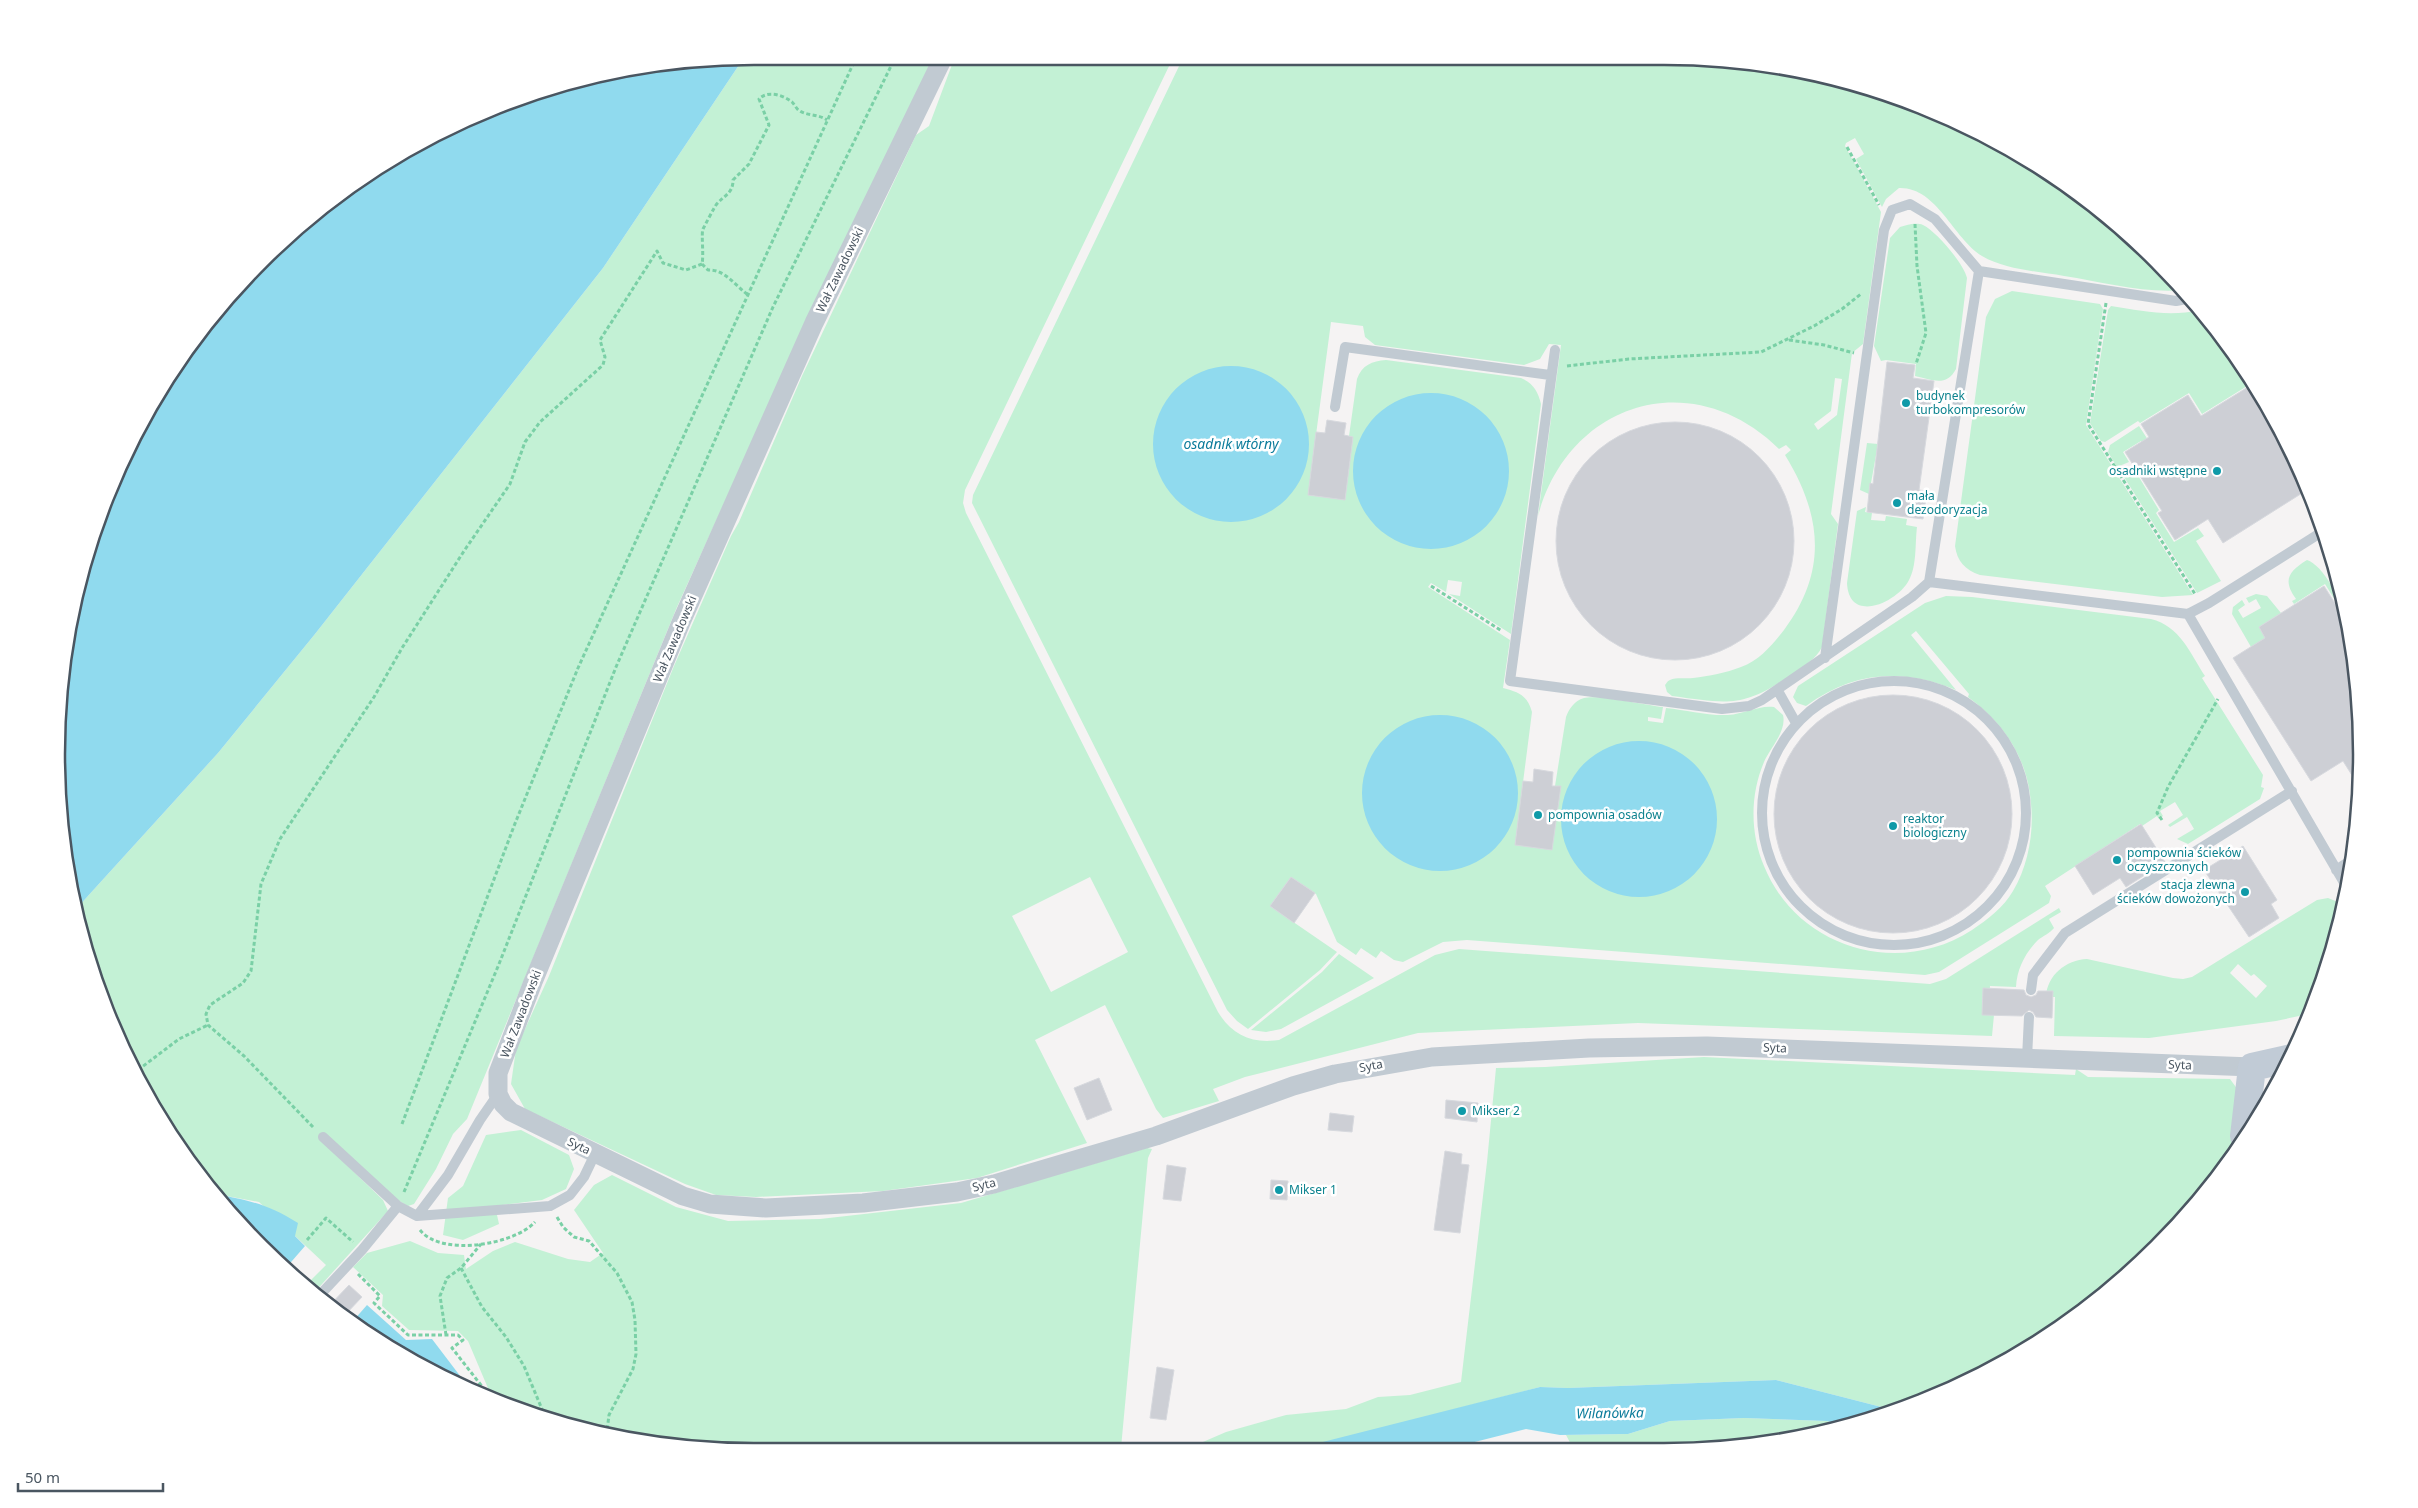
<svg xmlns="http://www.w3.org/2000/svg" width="2418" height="1508" viewBox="0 0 2418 1508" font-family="'Noto Sans',sans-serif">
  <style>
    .green { fill: #c3f1d5; fill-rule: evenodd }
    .water { fill: #90daee }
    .building { fill: #cdcfd5; stroke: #d7d9de }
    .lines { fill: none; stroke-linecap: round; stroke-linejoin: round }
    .path { stroke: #7ad0a6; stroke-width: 3; stroke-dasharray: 4 2.5; stroke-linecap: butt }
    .lane { stroke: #c1cad2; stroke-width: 10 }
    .street { stroke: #c1cad2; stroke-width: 19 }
    .secondary { stroke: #c1cbd6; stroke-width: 28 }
    .culture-dot { fill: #0f9aa8; stroke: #fff; stroke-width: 2 }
    .labels { text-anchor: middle; stroke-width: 5; stroke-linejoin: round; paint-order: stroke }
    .street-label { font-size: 12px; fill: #4a5661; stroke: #fff }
    .culture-label { font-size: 12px; fill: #0d838f; stroke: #fff; text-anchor: start }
    .water-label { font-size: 14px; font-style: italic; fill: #0c7c9b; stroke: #fff }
    .rim { fill: none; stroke: #4a5661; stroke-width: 2.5 }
  </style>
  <rect width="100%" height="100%" fill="#f5f3f3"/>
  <path class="green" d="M741,62H931L786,367L677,607L467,1119L453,1134L436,1169L414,1204L408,1206L396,1199L322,1132L329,1148L383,1200L388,1211L313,1294L305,1286L326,1265L259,1202L216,1194L174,1142L93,978L77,908L218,753L315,634L603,268Z
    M953,62H1171L965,490L963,503L966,513L1218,1012C1232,1035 1252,1044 1279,1040L1435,955L1459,949L1930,984L1946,979L2059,908L2061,912L2049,919L2054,928C2050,933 2043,936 2038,940C2025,953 2017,969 2016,987L1990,986L1988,1014L1994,1015L1992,1036L1638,1023L1418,1033L1245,1077L1213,1089L1219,1101L1163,1118L1156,1109L1105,1005L1035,1040L1087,1143L977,1178L883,1191L756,1197L716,1195L685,1184L525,1109L511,1084L516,1049L549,976L674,666L731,536L739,522L802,376L916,135L929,126ZM1090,877L1128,952L1051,992L1012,916Z
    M1181,62H1755L1931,109L2089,200L2185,290C2145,294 2103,282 2064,276C2037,271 2006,270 1982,256C1953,238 1937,187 1899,188L1886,199L1882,207L1856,159L1864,154L1855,138L1846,143L1845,146L1881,212L1863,344L1852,353L1831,514L1838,524L1822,647C1816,659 1805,665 1794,673C1743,708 1731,704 1672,696L1667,692L1665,685C1667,683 1667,681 1670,680C1676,677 1686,679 1693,678C1709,676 1726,673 1741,667C1760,660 1772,645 1784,630C1828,571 1822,515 1785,455L1791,450L1786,445L1779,449C1693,364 1569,401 1538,516L1561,345L1549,344L1540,359L1524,365L1375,345L1365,337L1363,326L1331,322L1308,495L1345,500L1353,437L1349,436L1357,379C1362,365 1372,361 1386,360L1521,378C1533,383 1538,391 1541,404L1511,634L1449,594L1460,596L1462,582L1448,580L1446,592L1431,583L1428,587L1510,640L1503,688C1519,692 1528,696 1532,712L1515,845L1561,786H1555L1566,717C1569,709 1574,701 1584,698C1598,694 1645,705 1663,707L1661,719L1648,717V721L1663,723L1666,708C1686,710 1708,716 1728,715C1744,714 1759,705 1774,707L1783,715C1787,731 1770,748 1764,762C1750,795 1750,833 1764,866C1797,948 1898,978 1972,930C1987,920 2004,907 2013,891C2028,866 2034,833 2031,804C2028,759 2004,723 1968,697L1969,694L1916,631L1911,635L1956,690C1902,668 1854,671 1806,706L1797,703L1793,697L1798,686L1925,603L1946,596L1972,597L2151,619C2180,626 2190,653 2205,676L2202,678L2263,775L2261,787L2264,788L2260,799L2188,844L2177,839L2194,829L2187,817L2170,827L2168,825L2183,815L2175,802L2160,811L2163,816L2159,819L2157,816L2142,826L2140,824L2045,886L2051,896L2049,903L1939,972L1925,975L1467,940L1443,942L1403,962L1394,960L1381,951L1376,958L1361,948L1356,955L1337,942L1316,894L1291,877L1270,906L1337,952L1320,970L1248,1029L1237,1021L1227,1010L972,503L973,495ZM1835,378L1842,379L1837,415L1818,430L1814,424L1831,411Z
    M1907,225C1912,224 1918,223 1923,225C1936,231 1964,264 1967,278L1956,369C1946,388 1931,379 1915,376L1916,364L1886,360L1881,361L1874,346L1890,238L1900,227Z
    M2012,291L2100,304L2103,309L2086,425L2193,595L2162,597L1980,575C1965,570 1957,561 1955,546L1986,317L1995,299Z
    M2111,306C2142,311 2170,317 2200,310L2252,383L2202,414L2189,393L2140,423L2138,421L2105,442L2101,441L2090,423L2108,310Z
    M2139,426L2152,446L2146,449L2141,441L2123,452L2129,462L2117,467L2108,452L2110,445Z
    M1867,443L1878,444L1869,494L1860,490Z
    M2134,469L2159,510L2156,513L2174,542L2198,528L2204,536L2196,541L2221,581L2197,593L2124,477Z
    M1866,507L1865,512L1872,513L1871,520L1885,521L1886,516L1907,519L1906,525L1917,527C1915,543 1917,566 1909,580C1898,602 1849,625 1847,583L1857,511Z
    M2307,560C2323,565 2341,600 2345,616L2325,584L2294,604L2292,601L2296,599C2282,580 2289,571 2307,560Z
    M2256,594L2267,596L2281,613L2259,627L2265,638L2251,647L2232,614L2233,607L2242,600L2245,605L2238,610L2243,618L2261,608L2256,599L2249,603L2246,598Z
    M2328,898L2343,904L2338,934L2308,1014L2276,1021L2149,1038L2054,1036L2055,997H2046C2047,975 2066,960 2087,959L2173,978L2183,979L2192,977L2317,900ZM2238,964L2251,976L2254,974L2267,986L2256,998L2230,973Z
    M1339,954L1374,978L1281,1029L1266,1032L1251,1030L1322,972Z
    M1704,1057L2075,1075L2076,1069L2088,1077L2230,1079L2238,1090L2230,1159L2218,1179L2124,1278L2013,1358L1897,1411L1776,1380L1568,1388L1540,1387L1363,1433L1343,1449L1189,1448L1226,1432L1286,1415L1346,1409L1378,1397L1410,1395L1461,1382L1487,1162L1496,1068L1545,1067Z
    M521,1130L569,1155L574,1169L566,1189L542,1200L495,1206L499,1224L463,1240L443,1235L448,1198L463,1186L486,1135Z
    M1147,1148L1152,1149L1148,1158L1121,1448L663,1446L493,1400L468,1341L458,1331L409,1330L382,1306L383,1295L353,1267L367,1253L410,1241L438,1253L464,1255L466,1269L493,1251L515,1242L568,1259L590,1262L603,1253L574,1210L594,1185L612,1175L676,1207L728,1221L820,1219L961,1203Z
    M1744,1418L1827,1421L1839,1424L1710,1450H1574L1566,1435L1628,1434L1670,1421Z"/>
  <path class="water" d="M663,62H741L603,268L315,634L218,753L77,908L62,845L56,754L70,618L93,530L174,366L260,261L329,200L445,128L530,93Z
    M1153 444a78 78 0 1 1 156 0a78 78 0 1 1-156 0Z
    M1353 471a78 78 0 1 1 156 0a78 78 0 1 1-156 0Z
    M1362 793a78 78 0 1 1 156 0a78 78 0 1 1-156 0Z
    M1561 819a78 78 0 1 1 156 0a78 78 0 1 1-156 0Z
    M216,1194C251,1201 267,1204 298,1223L295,1236L305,1246L285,1269L260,1247Z
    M367,1305L406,1340L432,1339L470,1389L353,1321Z
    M1776,1380L1897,1411C1878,1419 1848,1427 1827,1421L1744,1418L1670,1421L1628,1434L1560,1435L1526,1429L1447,1449L1299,1448L1540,1387L1568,1388Z"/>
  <path class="building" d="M1887,362L1915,365L1913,378L1934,381L1919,490L1927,491L1923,519L1867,512L1870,483L1873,484Z
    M2253,384L2268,405L2307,490L2223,543L2208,519L2175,540L2158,513L2162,511L2125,452L2149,437L2141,424L2188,395L2201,416Z
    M1327,420L1346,423L1344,435L1353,437L1345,500L1308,495L1316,432L1325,433Z
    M1556 541a119 119 0 1 1 238 0a119 119 0 1 1-238 0Z
    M2324,586L2346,621L2356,663L2360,788L2343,761L2311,781L2233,658L2265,638L2259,627Z
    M1774 814a119 119 0 1 1 238 0a119 119 0 1 1-238 0Z
    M1534,769L1553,772L1552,786H1561L1552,850L1515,845L1523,781L1533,782Z
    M2141,824L2165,862L2126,887L2120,878L2093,895L2075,866Z
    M2243,846L2277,900L2271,904L2279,918L2249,937L2204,870Z
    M1291,877L1315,893L1294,923L1270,906Z
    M1983,988L2024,990L2026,995L2031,997L2036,995L2038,991H2053L2052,1018L2036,1017L2033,1012L2029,1010L2022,1016L1982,1015Z
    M1099,1078L1112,1110L1087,1120L1074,1088Z
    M1446,1100L1478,1103L1477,1122L1445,1118Z
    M1330,1113L1354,1116L1352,1132L1328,1130Z
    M1445,1151L1462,1154L1461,1164L1469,1165L1460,1233L1434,1230Z
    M1167,1165L1186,1168L1181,1201L1163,1199Z
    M1271,1180L1288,1181L1287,1200L1270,1199Z
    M349,1285L362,1297L344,1316L328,1307Z
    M1157,1367L1174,1370L1166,1420L1150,1418Z"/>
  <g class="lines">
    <path class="path" d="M1847,147L1879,205
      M1915,224L1917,266L1926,333L1916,364
      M702,264L708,270C724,269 735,285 748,295
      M2106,303L2088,424L2195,594
      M1789,340L1824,345L1854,353
      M1567,366L1629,359L1761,352L1814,326L1842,309L1861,294
      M1431,586L1502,631
      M2162,820L2157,813L2168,787L2218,699
      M138,1070L179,1039L208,1025
      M402,1124L514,826L578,668L854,62
      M313,1127L244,1056L208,1025L206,1014L210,1005L243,983L251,971L261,884L280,839L374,697L402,648L464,551L510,484L525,442L540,422L603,365L605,357L600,340L657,251L663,263L686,270L702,264C704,254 701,234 703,229C704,227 715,206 716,205C724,195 733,194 733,180L749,164L769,125L759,99C768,90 783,95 792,102C795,105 797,110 800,111C808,116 818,114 827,120
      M404,1192L499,964L616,667L773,307L893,62
      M557,1217L563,1227L574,1237L589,1241L617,1273L632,1302L635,1320L636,1354L633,1369L609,1415L607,1431
      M420,1230C441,1257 514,1245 535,1222
      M307,1240L326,1218L353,1242
      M461,1268L482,1307L506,1337L524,1366L544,1414
      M358,1274L380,1296L374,1303L408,1335H458L463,1340L452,1348L484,1389L490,1399
      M446,1335L440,1296L447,1278L461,1268L481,1244"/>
    <path class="lane" d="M1979,271L2176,301L2192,298
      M1555,350L1510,681L1722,709L1749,706L1762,700L1912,597L1929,582L2188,614L2209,603L2325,530
      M1335,407L1345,347L1550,375
      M2188,614L2346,886
      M1825,658L1884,230L1892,210L1910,204L1935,219L1979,271L1929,582
      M1762 813a132 132 0 1 1 264 0a132 132 0 1 1-264 0Z
      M1778,691L1796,723
      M2336,870L2350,861
      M2031,990L2033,975L2065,933L2292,791
      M2027,1058L2029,1017
      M323,1137L398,1206L417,1216L550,1206L570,1195L584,1177L595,1154
      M417,1216L448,1175L480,1120L498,1094
      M318,1297L362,1250L398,1206"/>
    <path class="street" d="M941,62L814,323L682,620L533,982L498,1073V1094L503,1104L511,1112L683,1196L710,1204L766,1208L863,1203L957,1192L994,1184L1156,1136L1293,1086L1335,1074L1432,1057L1589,1048L1707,1046L2252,1067"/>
    <path class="secondary" d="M2244,1136L2252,1067L2292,1058"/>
  </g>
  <g class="culture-dot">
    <circle cx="1906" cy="403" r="5"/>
    <circle cx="2217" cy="471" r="5"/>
    <circle cx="1897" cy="503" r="5"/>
    <circle cx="1538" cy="815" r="5"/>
    <circle cx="1893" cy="826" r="5"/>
    <circle cx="2117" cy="860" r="5"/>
    <circle cx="2245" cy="892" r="5"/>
    <circle cx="1462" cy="1111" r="5"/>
    <circle cx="1279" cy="1190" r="5"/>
  </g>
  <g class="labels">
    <g class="street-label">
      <text transform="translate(840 270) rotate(-64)" y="4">Wał Zawadowski</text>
      <text transform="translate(675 639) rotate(-67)" y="4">Wał Zawadowski</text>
      <text transform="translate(521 1014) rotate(-69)" y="4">Wał Zawadowski</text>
      <text transform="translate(1775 1048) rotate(2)" y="4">Syta</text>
      <text transform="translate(2180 1065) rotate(2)" y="4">Syta</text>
      <text transform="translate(1371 1066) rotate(-11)" y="4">Syta</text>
      <text transform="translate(579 1146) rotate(26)" y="4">Syta</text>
      <text transform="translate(984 1185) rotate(-14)" y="4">Syta</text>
    </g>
    <g class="culture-label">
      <text x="1916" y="400">budynek<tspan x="1916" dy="14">turbokompresorów</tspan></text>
      <text x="2207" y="475" text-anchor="end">osadniki wstępne</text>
      <text x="1907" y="500">mała<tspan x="1907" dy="14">dezodoryzacja</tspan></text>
      <text x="1548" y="819">pompownia osadów</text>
      <text x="1903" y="823">reaktor<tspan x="1903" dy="14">biologiczny</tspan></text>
      <text x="2127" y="857">pompownia ścieków<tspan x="2127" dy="14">oczyszczonych</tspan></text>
      <text x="2235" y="889" text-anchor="end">stacja zlewna<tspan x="2235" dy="14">ścieków dowożonych</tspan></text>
      <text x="1472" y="1115">Mikser 2</text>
      <text x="1289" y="1194">Mikser 1</text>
    </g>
    <g class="water-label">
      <text x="1231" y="449">osadnik wtórny</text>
      <text transform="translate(1610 1413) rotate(-1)" y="5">Wilanówka</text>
    </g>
  </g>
  <path d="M0 0H2418V1508H0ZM754 65H1664A689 689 0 0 1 2353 754V754A689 689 0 0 1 1664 1443H754A689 689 0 0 1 65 754V754A689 689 0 0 1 754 65Z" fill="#fff" fill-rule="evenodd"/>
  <path class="rim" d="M754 65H1664A689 689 0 0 1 2353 754V754A689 689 0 0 1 1664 1443H754A689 689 0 0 1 65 754V754A689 689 0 0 1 754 65Z"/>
  <path d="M18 1483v8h145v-8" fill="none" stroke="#4a5661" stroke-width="2.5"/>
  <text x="25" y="1483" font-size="15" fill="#4a5661" stroke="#ffffff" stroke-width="4" paint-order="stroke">50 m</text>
</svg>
